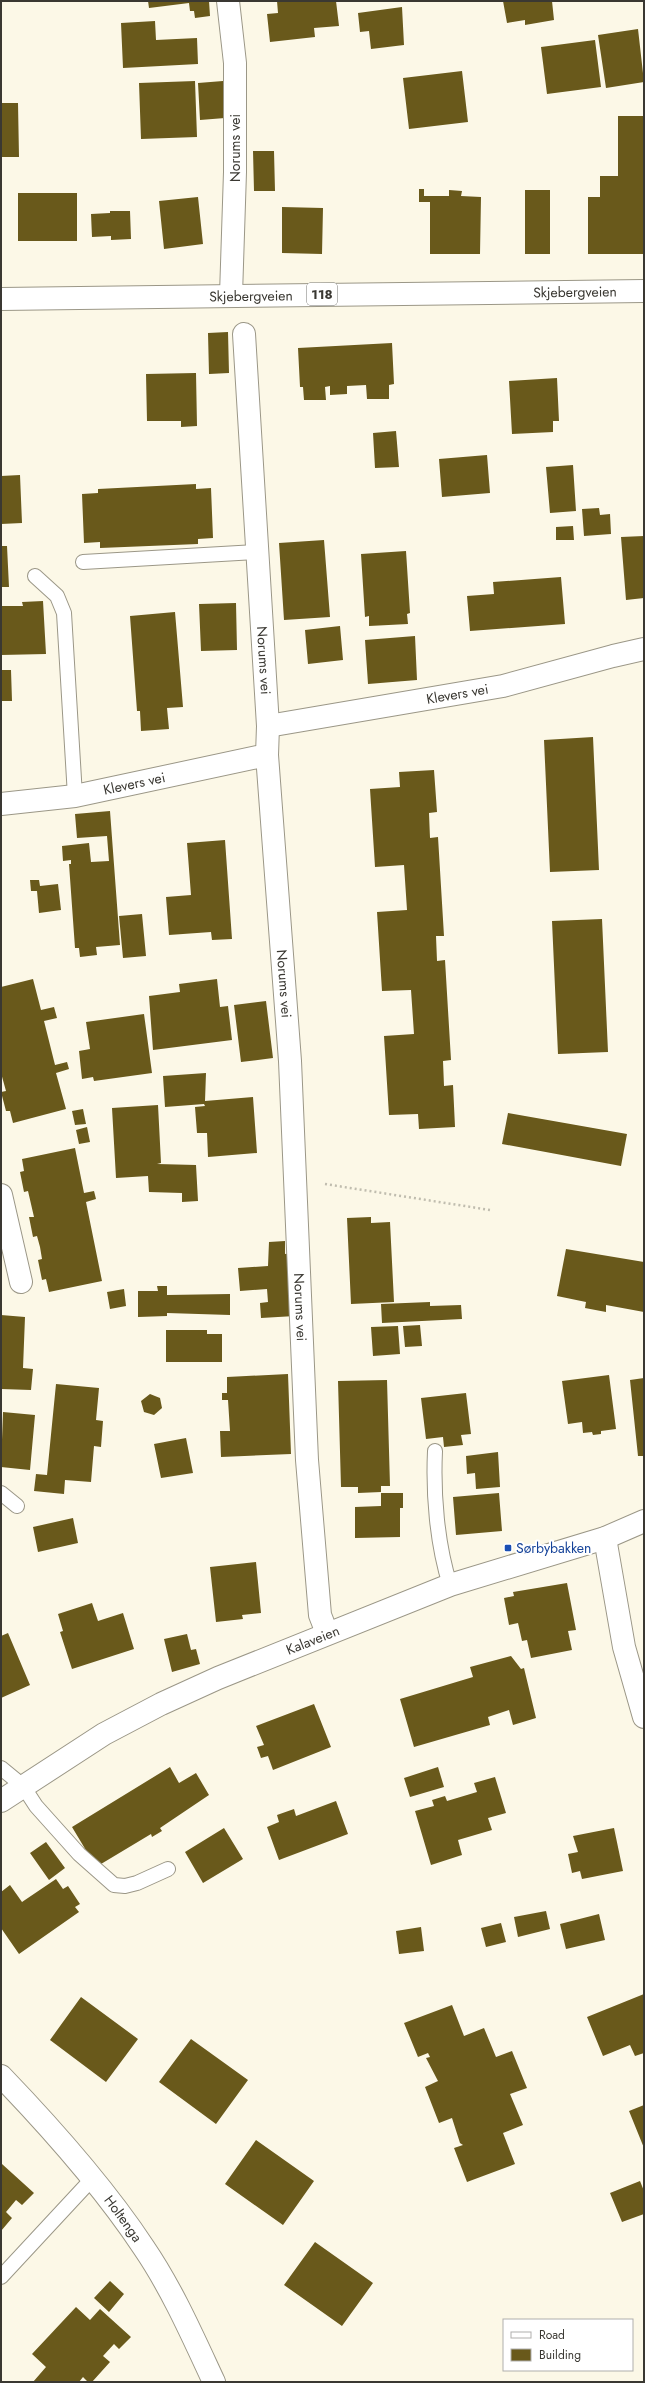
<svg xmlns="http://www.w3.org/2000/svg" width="645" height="2383" viewBox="0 0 645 2383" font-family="Jost,sans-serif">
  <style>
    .building { fill: #69591b }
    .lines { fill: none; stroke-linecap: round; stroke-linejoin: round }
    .lane-casing { stroke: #9b9787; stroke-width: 16 }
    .street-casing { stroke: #9b9787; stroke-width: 24 }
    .primary-casing { stroke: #9b9787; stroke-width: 24 }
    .path { stroke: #c0bdaf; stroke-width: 2.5; stroke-dasharray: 2 3; stroke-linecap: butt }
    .lane { stroke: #fff; stroke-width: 14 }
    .street { stroke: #fff; stroke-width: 22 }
    .primary { stroke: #fff; stroke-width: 22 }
    .transit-dot { fill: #1a4fb4; stroke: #fff; stroke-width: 1.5 }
    .labels { text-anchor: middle; stroke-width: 4; stroke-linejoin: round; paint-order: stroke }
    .shield { fill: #fff; stroke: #757470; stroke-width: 1 }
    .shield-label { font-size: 13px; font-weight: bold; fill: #3a3832 }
    .street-label { font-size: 14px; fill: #3a3832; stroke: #fff }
    .transit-label { font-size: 14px; fill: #164399; stroke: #fff; text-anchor: start }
  </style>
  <rect width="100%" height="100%" fill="#fcf8e7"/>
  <path class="building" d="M148,1H209L210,16L195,18L194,11H190L189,3L149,8Z
    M277,1H336L339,26L314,28L315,37L270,42L267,14L278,13Z
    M503,1H552L554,20L525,25V20L507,23Z
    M402,7L404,45L371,49L369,31L360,32L358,13Z
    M155,21L156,40L197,38L198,64L123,68L121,23Z
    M638,29L644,82L606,88L598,35Z
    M595,40L601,87L547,94L541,47Z
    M462,71L468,122L409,129L403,78Z
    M195,81L197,137L141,139L139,83Z
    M223,81L225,118L200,120L198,83Z
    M1,103H18L19,157H1Z
    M618,116H644V254H588V197H600V176H618Z
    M253,151H274L275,191H254Z
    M419,189H424V196H449V190L462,191L461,196L481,197L480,254H430V202H419Z
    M525,190H550V254H525Z
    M18,193H77V241H18Z
    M198,197L203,244L164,249L159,201Z
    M282,207L323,208L322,254L282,253Z
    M110,211H130L131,239L111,240V236L92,237L91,214L110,213Z
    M228,332L229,373L209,374L208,333Z
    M392,343L394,384L389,385V399H367L366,385L347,386V394L330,395V386L325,387L326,400H304L303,387H300L298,348Z
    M196,373L197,426L181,427V421H147L146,374Z
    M557,378L559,421H553V432L512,434L509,381Z
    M396,431L399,467L375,468L373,433Z
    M487,455L490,493L442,497L439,459Z
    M573,465L576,511L550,513L546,467Z
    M20,475L22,523L1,524V476Z
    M196,484V489L211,488L213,538L198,539V544L100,548V542L84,543L82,494L98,493V489Z
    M599,508L600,515L610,514L611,534L584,536L582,509Z
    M573,526L574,540H556V527Z
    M644,536V598L626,600L621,537Z
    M324,540L330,617L284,620L279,543Z
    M1,546H7L9,587H1Z
    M406,551L410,613L407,614L408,624L369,626V616L365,617L361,554Z
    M561,577L565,624L470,631L467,596L494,594L493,582Z
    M43,601L46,654L1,655V606H23L22,602Z
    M236,603L237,650L201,651L199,604Z
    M175,612L183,707L167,708L169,729L141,731L140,711H137L130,616Z
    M340,626L343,660L308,664L305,630Z
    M415,636L417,680L368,684L365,640Z
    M1,670H11L12,701H1Z
    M593,737L599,870L550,872L544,740Z
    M434,770L437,812L429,813L430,838L438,837L444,936H436L437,961L445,960L451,1060L443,1061L444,1086L453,1085L455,1127L419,1129L418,1114L389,1115L384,1036L414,1034L411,990L382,991L377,912L407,910L404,865L375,867L370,789L400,787L399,772Z
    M110,811L120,945L96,947L97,955L80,957L79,948H75L69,864H71V860L63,861L62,846L89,843L91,862L109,861L107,836L77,838L75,814Z
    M225,840L232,939L212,940L211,932L169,935L166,897L191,895L187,843Z
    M30,880H39L40,886L58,884L61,910L39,913L37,891H31Z
    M142,914L146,956L123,958L119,916Z
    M602,919L608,1052L558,1054L552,921Z
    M33,979L41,1010L54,1007L57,1018L44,1021L55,1065L67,1062L69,1069L56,1073L66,1109L13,1123L10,1111H6L1,1092L6,1091L1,1073V987Z
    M217,979L220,1007L228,1006L232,1040L153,1050L149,996L180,992L179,984Z
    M266,1001L273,1058L241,1062L234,1005Z
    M144,1014L152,1073L94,1081L93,1077L82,1079L79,1051L90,1049L86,1022Z
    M206,1073L205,1101L253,1097L257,1153L208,1157L207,1133H197L195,1107L205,1106L204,1104L165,1107L163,1076Z
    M158,1105L161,1163L157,1164L196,1165L198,1201L182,1202V1193L149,1192L148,1176L116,1178L112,1108Z
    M83,1109L86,1124L75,1125L72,1111Z
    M508,1113L627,1134L621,1166L502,1144Z
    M87,1127L90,1142L79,1144L76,1130Z
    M75,1148L84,1193L94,1191L96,1199L86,1202L102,1281L49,1292L46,1279L42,1280L38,1260L42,1259L40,1247L37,1236L33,1237L29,1217H34L28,1191L24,1192L20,1172L24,1171L22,1159Z
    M371,1217V1223L390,1222L394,1302L351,1304L347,1218Z
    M285,1241V1254L293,1253L295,1316L261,1318L260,1303L268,1302L267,1289L240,1291L238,1268L268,1266L269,1242Z
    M566,1249L644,1262V1312L606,1305V1312L585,1308L586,1302L557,1296Z
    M157,1286H167V1295L230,1294V1315L167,1313V1316L138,1317V1291H158Z
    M124,1289L126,1306L110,1309L107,1292Z
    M430,1302V1306L461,1305L462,1319L382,1323L381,1304Z
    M1,1315L25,1317L23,1368L33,1369L31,1390L1,1389Z
    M420,1325L422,1346L405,1347L403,1326Z
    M398,1326L400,1354L373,1356L371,1327Z
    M166,1330H207V1334H222V1362H166Z
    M288,1374L291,1454L221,1457L220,1431H230L228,1400H222V1393H227V1377Z
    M609,1375L616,1429L601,1431V1434L593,1435L592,1432L583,1433L582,1422L568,1424L562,1381Z
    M644,1378V1456H638L630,1380Z
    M387,1380L390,1486H381V1492L358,1493V1487H341L338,1381Z
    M56,1384L99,1388L96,1420L103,1421L101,1447L94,1446L91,1482L65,1480L64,1494L34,1491L36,1474L47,1475Z
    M466,1393L471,1434L461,1435L463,1445L444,1447L443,1437L426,1439L421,1398Z
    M150,1394L160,1398L162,1408L154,1415L144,1412L141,1401Z
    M3,1412L35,1415L30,1470L1,1467Z
    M186,1438L193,1473L161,1478L154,1444Z
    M498,1452L500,1487L476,1489L475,1473L467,1474L466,1456Z
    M381,1493H403V1508H400V1537L355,1538V1507L381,1506Z
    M499,1493L502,1531L456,1535L453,1497Z
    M73,1518L78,1543L38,1552L33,1527Z
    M256,1562L261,1613L242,1615L243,1619L216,1622L210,1567Z
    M567,1583L576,1630L568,1631L572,1650L531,1658L527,1640L522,1641L518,1623L509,1625L504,1598L514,1596L513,1592Z
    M92,1603L98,1621L123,1613L134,1649L72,1669L60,1632L63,1631L58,1614Z
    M8,1633L30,1685L1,1698V1636Z
    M187,1634L191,1650L196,1649L200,1664L172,1672L164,1639Z
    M511,1656L521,1669L524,1668L536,1718L513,1725L509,1710L488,1717L490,1725L414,1747L400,1699L473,1677L470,1667Z
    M314,1704L331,1747L273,1770L268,1756L261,1758L257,1747L264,1745L256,1726Z
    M170,1767L179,1783L196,1773L209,1795L160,1828L162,1831L152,1837L151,1834L96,1867L72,1827Z
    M438,1767L444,1787L410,1797L404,1778Z
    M495,1777L506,1813L488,1818L492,1830L458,1840L462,1855L431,1865L415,1811L434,1806L432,1800L445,1796L447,1801L477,1792L474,1783Z
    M336,1801L348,1834L279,1860L267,1827L279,1822L277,1815L294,1809L296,1816Z
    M224,1828L243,1859L203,1883L185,1852Z
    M614,1828L623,1871L582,1879L580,1871L572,1873L568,1854L578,1852L573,1836Z
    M46,1842L65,1868L49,1880L30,1853Z
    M56,1879L63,1889L68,1886L80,1904L75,1907L79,1912L19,1954L1,1928V1892L10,1885L22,1902Z
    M546,1911L550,1929L518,1937L514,1917Z
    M599,1914L605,1940L566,1949L560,1924Z
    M501,1923L506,1942L486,1947L481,1928Z
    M421,1927L424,1951L399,1954L396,1931Z
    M644,1994V2053L635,2056L630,2045L603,2056L587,2017Z
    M81,1997L138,2039L106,2082L50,2040Z
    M452,2005L464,2036L484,2028L496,2057L512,2051L527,2088L510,2094L523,2125L503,2133L515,2164L467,2182L454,2148L463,2145L460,2143L452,2118L439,2123L425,2087L438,2081L426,2058L430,2057L428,2053L418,2057L404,2023Z
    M191,2039L248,2080L216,2124L159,2082Z
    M644,2105V2148L629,2111Z
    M256,2140L314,2181L283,2225L225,2184Z
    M2,2164L34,2193L22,2205L16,2200L6,2212L12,2218L1,2231Z
    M640,2181L644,2191V2214L622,2222L610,2193Z
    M315,2242L373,2283L342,2326L284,2285Z
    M110,2281L124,2294L109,2312L94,2298Z
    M76,2307L90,2320L100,2309L131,2337L119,2349L114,2344L103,2356L110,2362L92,2382H88L83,2377L79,2382H33L46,2367L32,2354Z"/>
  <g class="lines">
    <g class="lane-casing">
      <path id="lane" d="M83,562L256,552
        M35,576L57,596L64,613L75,796
        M435,1451C433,1494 437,1544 450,1585
        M1,1493L17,1506
        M1,1768L23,1786L36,1806L79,1854L114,1885L125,1886L137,1883L168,1869
        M1,2277L92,2179"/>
    </g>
    <g class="street-casing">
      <g id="street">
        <path d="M228,1L235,63V172L231,295"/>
        <path id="s1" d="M244,334L268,726L267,755L290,1061L307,1460L320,1615L327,1633"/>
        <path id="s2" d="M268,726L503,686L613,656L644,649"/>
        <path id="s3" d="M1,804L75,796L267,755"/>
        <path d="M1,1195L21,1282"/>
        <path d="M605,1538L624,1647L644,1717"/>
        <path id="s4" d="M1,1801L104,1734L161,1704L218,1678L450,1585L605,1538L644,1521"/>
        <path id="s5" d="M1,2076C52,2129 103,2186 144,2248C172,2289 193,2337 214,2382"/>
      </g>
    </g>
    <g class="primary-casing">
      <g id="primary">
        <path id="s6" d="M1,299L644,291"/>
      </g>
    </g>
    <path class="path" d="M325,1184L490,1210"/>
    <use href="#lane" class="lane"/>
    <use href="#street" class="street"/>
    <use href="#primary" class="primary"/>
  </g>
  <rect class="transit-dot" x="504" y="1544" width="8" height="8" rx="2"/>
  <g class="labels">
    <rect class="shield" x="307" y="283" width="30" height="22" rx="3"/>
    <g class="shield-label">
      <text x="322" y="299">118</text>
    </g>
    <g class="street-label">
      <text transform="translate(235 148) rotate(-90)" y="5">Norums vei</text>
      <text dy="5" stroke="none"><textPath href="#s6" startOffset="574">Skjebergveien</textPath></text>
      <text dy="5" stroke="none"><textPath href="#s6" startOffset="250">Skjebergveien</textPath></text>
      <text dy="5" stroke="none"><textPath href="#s1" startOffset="327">Norums vei</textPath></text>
      <text dy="5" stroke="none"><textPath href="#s2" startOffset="192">Klevers vei</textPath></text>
      <text dy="5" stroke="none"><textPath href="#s3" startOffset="135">Klevers vei</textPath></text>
      <text dy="5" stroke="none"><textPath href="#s1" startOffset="651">Norums vei</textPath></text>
      <text dy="5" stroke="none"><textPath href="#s1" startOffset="975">Norums vei</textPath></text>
      <text dy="5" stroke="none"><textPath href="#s4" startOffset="352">Kalaveien</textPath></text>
      <text dy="5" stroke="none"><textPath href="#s5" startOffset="188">Holtenga</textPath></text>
    </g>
    <g class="transit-label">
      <text x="516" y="1553">Sørbybakken</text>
    </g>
  </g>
  <rect width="645" height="2383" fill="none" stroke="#3a3832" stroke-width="4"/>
  <rect x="503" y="2319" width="130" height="52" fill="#ffffff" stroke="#b0afad"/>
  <rect x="511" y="2332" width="20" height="6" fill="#ffffff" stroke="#b0afad"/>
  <text x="539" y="2339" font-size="12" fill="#3a3832">Road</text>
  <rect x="511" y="2349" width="20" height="12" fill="#69591b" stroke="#b0afad"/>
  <text x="539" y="2359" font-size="12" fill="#3a3832">Building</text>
</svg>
